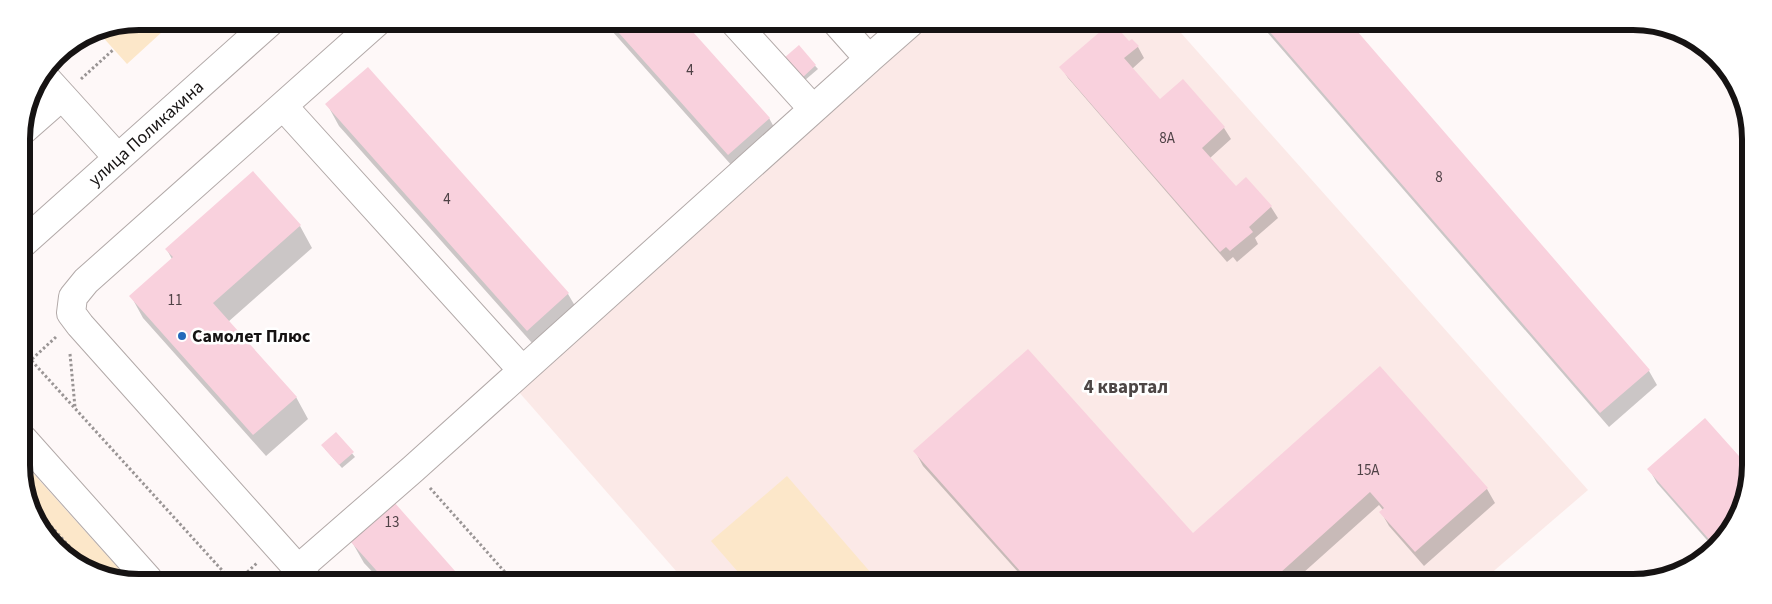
<svg xmlns="http://www.w3.org/2000/svg" width="1772" height="604" viewBox="0 0 1772 604" font-family="'Source Sans 3',sans-serif">
  <style>
    .built { fill: #fbe9e7 }
    .green { fill: #fce7c9 }
    .shadow { fill: #0003 }
    .building { fill: #f9d1dd }
    .lines { fill: none; stroke-linecap: round; stroke-linejoin: round }
    .minor-casing { stroke: #b2a9a8; stroke-width: 30 }
    .path { stroke: #9a9595; stroke-width: 3; stroke-dasharray: 2.5 2.5; stroke-linecap: butt }
    .minor { stroke: #fff; stroke-width: 28 }
    .poi-dot { fill: #2469ba; stroke: #fff; stroke-width: 2 }
    .labels { text-anchor: middle; stroke-width: 5; stroke-linejoin: round; paint-order: stroke }
    .number-label { font-size: 15px; fill: #4f4246 }
    .street-label { font-size: 18px; fill: #161313; stroke: #fff }
    .poi-label { font-size: 18px; font-weight: bold; fill: #161313; stroke: #fff; text-anchor: start }
    .neighbourhood-label { font-size: 19px; font-weight: bold; fill: #4d4645; stroke: #fff }
    .rim { fill: none; stroke: #161313; stroke-width: 6 }
  </style>
  <rect width="100%" height="100%" fill="#fef8f8"/>
  <path class="built" d="M929,23L1173,24L1588,490L1481,582L684,580L518,391Z"/>
  <path class="green" d="M139,21H174L127,64L100,34L107,28Z
    M23,462L128,579H108L51,543L23,488Z
    M787,476L878,581L745,580L711,541Z"/>
  <path class="shadow" d="M604,22L684,23L769,118L781,140L741,176Z
    M1111,24H1112L1129,43L1138,47L1144,58L1132,69L1160,101L1183,81L1224,128L1231,139L1210,158L1236,188L1246,178L1271,207L1278,218L1255,238L1258,244L1237,262L1233,257L1227,262L1068,78L1061,67Z
    M1260,24H1349L1649,371L1657,385L1609,427Z
    M798,47L818,69L804,81L788,62Z
    M368,69L568,294L581,316L540,352L339,126L327,104Z
    M300,226L312,248L228,322L296,397L308,419L266,456L143,318L131,296L172,259L167,250Z
    M1379,368L1487,489L1495,503L1424,566L1389,526L1381,512L1383,510L1379,505L1293,582L1026,581L923,466L915,451L1193,535Z
    M336,434L355,457L342,468L325,449Z
    M1649,469L1747,496L1713,547L1657,483Z
    M352,542L461,580L379,579L364,563Z"/>
  <path class="building" d="M610,23H685L770,118L728,155Z
    M1109,24H1114L1129,41L1132,39L1139,46L1124,58L1160,99L1183,79L1225,127L1202,148L1236,186L1246,177L1272,206L1249,227L1253,232L1230,251L1226,247L1220,252L1059,67Z
    M1263,24H1351L1650,370L1600,413Z
    M799,45L816,65L802,78L784,58Z
    M368,67L569,293L527,331L325,104Z
    M253,171L301,225L213,303L297,397L253,435L129,296L173,257L165,249Z
    M1028,349L1193,533L1380,366L1488,488L1415,552L1379,512L1384,508L1370,492L1270,582L1029,581L913,451Z
    M1705,418L1747,465V496L1714,545L1647,469Z
    M336,432L354,452L339,465L321,445Z
    M394,502L463,580L384,579L350,541Z"/>
  <g class="lines">
    <g class="minor-casing">
      <path id="minor" d="M735,23L813,109
        M869,59L910,23
        M42,74L62,96
        M283,106L522,370
        M21,132L62,96L118,158
        M22,244L270,22
        M23,439L148,579
        M298,569L413,469L869,59L837,23
        M307,579L80,325L71,313L73,297L86,281L377,22"/>
    </g>
    <path class="path" d="M81,79L114,49
      M56,337L31,360L230,579
      M70,354L75,407
      M430,488L512,580
      M31,504L86,565
      M240,579L258,562"/>
    <use href="#minor" class="minor"/>
  </g>
  <circle class="poi-dot" cx="182" cy="336" r="5"/>
  <g class="labels">
    <g class="number-label">
      <text x="690" y="75">4</text>
      <text x="1167" y="143">8А</text>
      <text x="1439" y="182">8</text>
      <text x="447" y="204">4</text>
      <text x="175" y="305">11</text>
      <text x="1368" y="475">15А</text>
      <text x="392" y="527">13</text>
    </g>
    <g class="street-label">
      <text transform="translate(146 133) rotate(-42)" y="6">улица Поликахина</text>
    </g>
    <g class="poi-label">
      <text x="192" y="342">Самолет Плюс</text>
    </g>
    <g class="neighbourhood-label">
      <text x="1126" y="393">4 квартал</text>
    </g>
  </g>
  <path d="M0 0H1772V604H0ZM139 30H1633A109 109 0 0 1 1742 139V465A109 109 0 0 1 1633 574H139A109 109 0 0 1 30 465V139A109 109 0 0 1 139 30Z" fill="#fff" fill-rule="evenodd"/>
  <path class="rim" d="M139 30H1633A109 109 0 0 1 1742 139V465A109 109 0 0 1 1633 574H139A109 109 0 0 1 30 465V139A109 109 0 0 1 139 30Z"/>
</svg>
